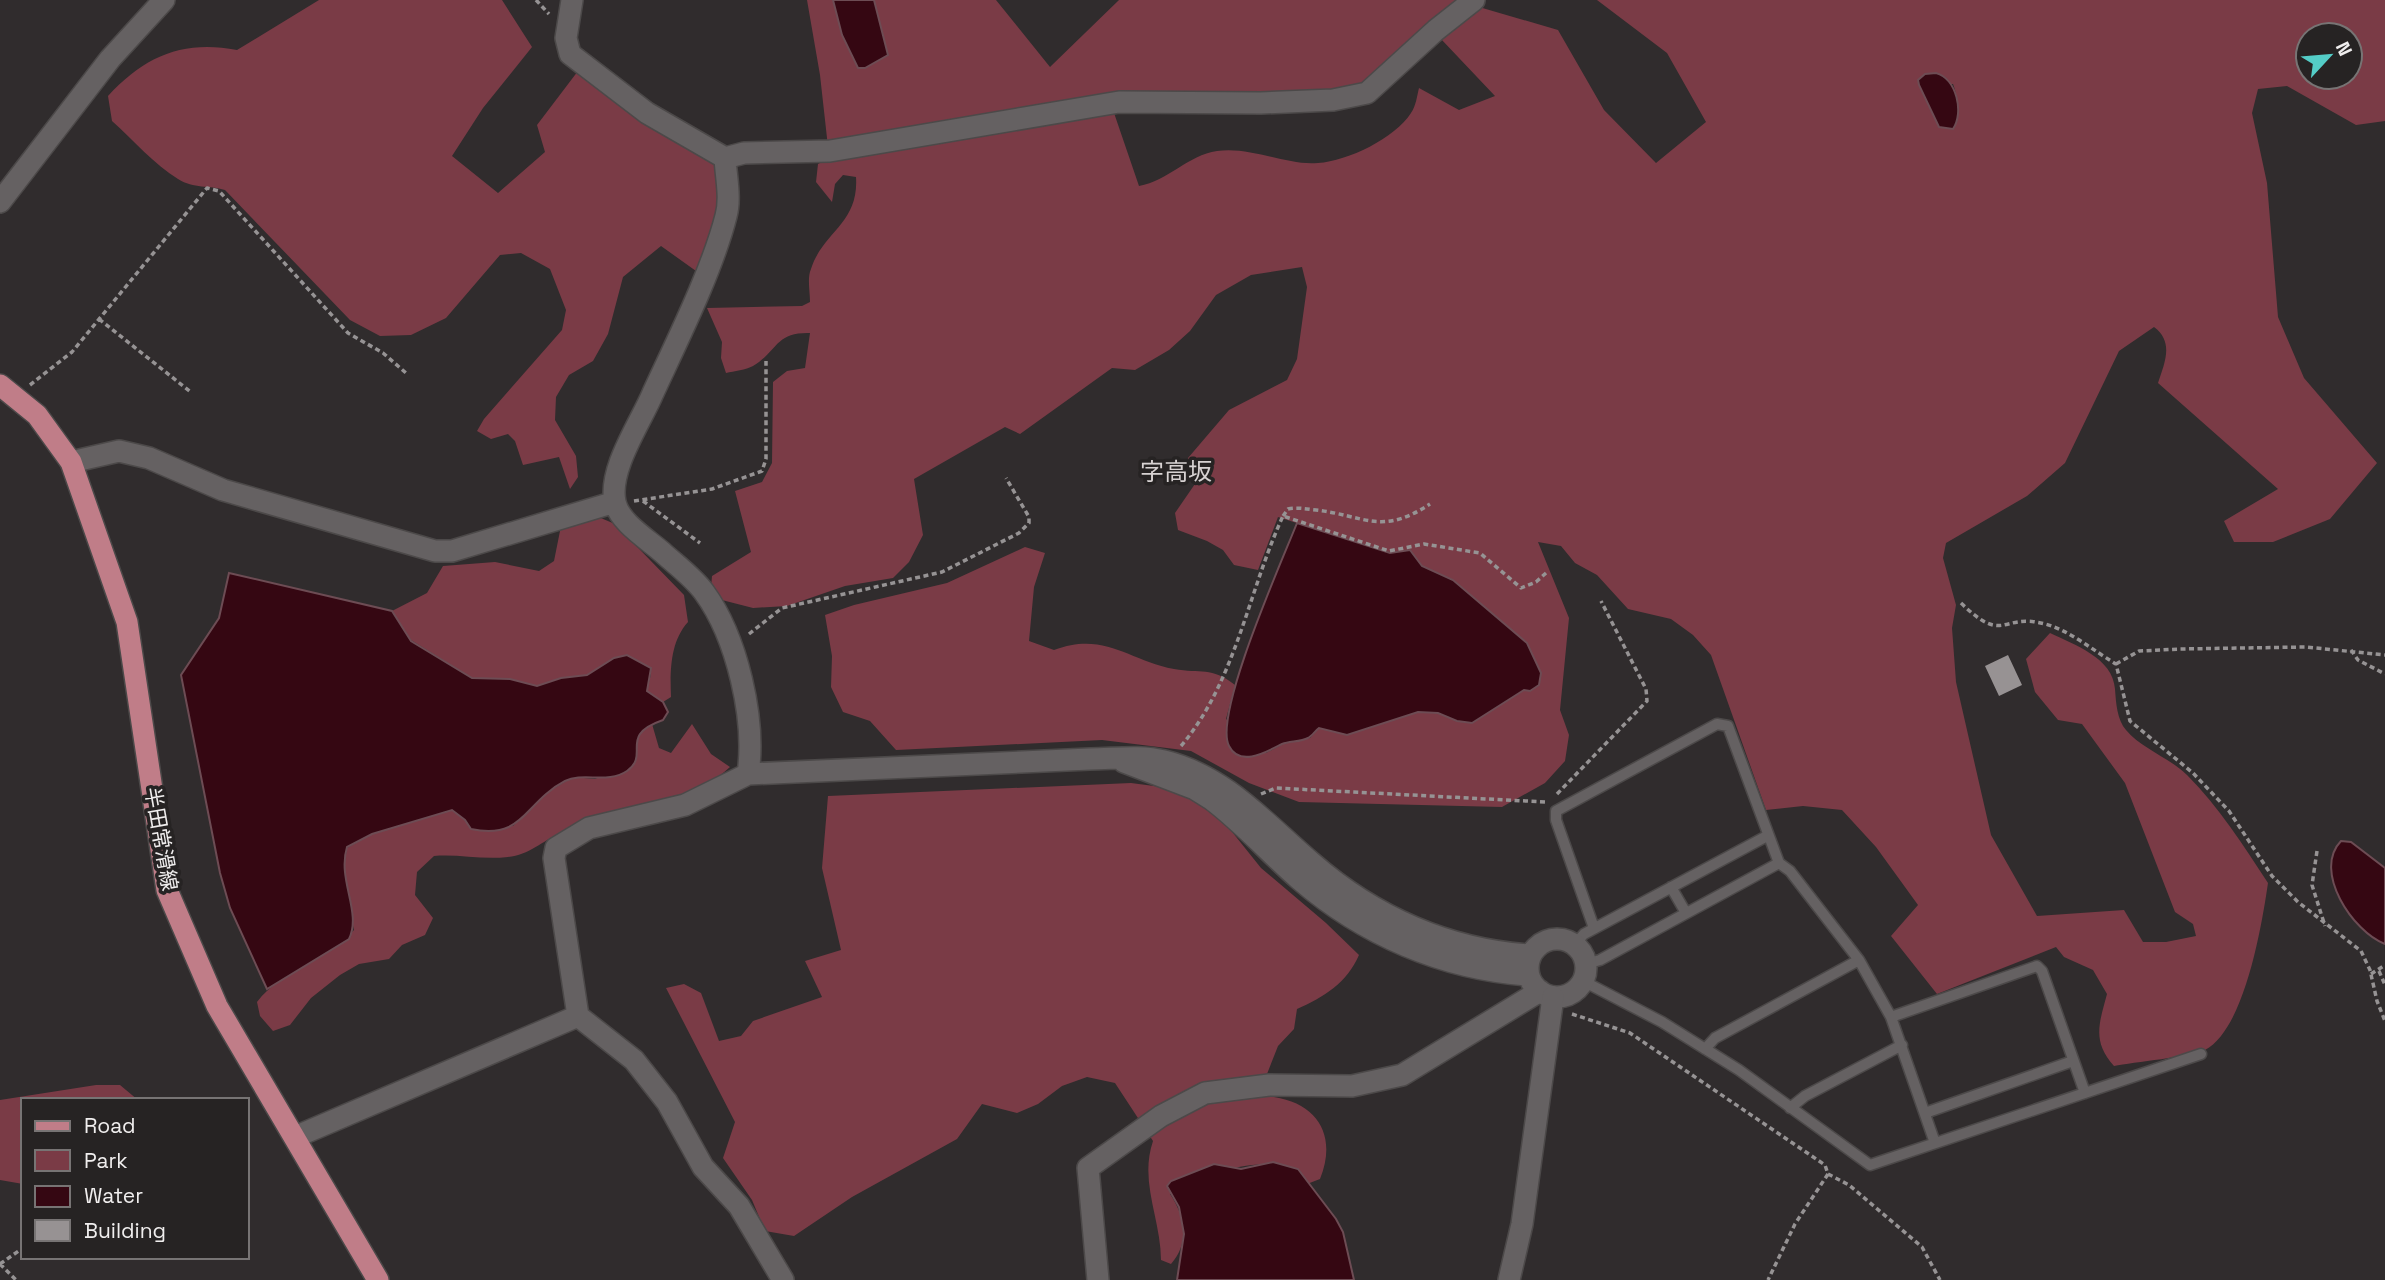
<svg xmlns="http://www.w3.org/2000/svg" width="2385" height="1280" viewBox="0 0 2385 1280" font-family="'Space Grotesk','Noto Sans JP',sans-serif">
  <style>
    .green { fill: #7a3b46; fill-rule: evenodd }
    .water { fill: #350712; stroke: #6d4c54; stroke-width: 2 }
    .building { fill: #979293 }
    .lines { fill: none; stroke-linecap: round; stroke-linejoin: round }
    .lane-casing { stroke: #4c4949; stroke-width: 13 }
    .street-casing { stroke: #4c4949; stroke-width: 24 }
    .secondary-casing { stroke: #4c4949; stroke-width: 24 }
    .primary-casing { stroke: #4c4949; stroke-width: 24 }
    .path { stroke: #969394; stroke-width: 3.5; stroke-dasharray: 5 3.5; stroke-linecap: butt }
    .lane { stroke: #656162; stroke-width: 10 }
    .street { stroke: #656162; stroke-width: 21 }
    .secondary { stroke: #656162; stroke-width: 21 }
    .primary { stroke: #c07d88; stroke-width: 21 }
    .labels { text-anchor: middle; stroke-width: 7; stroke-linejoin: round; paint-order: stroke }
    .street-label { font-size: 21px; fill: #f0eeee; stroke: #262323 }
    .quarter-label { font-size: 24px; fill: #d7d2d2; stroke: #262323 }
  </style>
  <rect width="100%" height="100%" fill="#302c2d"/>
  <path class="green" d="M319,0H502L532,47L483,108L452,156L498,193L545,152L537,125L578,71L714,159L721,178L714,240L696,271L661,246L623,277L608,334L593,361L569,375L556,397L555,420L576,456L578,477L570,489L559,457L523,465L515,441L508,434L491,439L477,431L484,419L562,330L566,310L550,269L521,253L500,255L446,318L411,335L380,336L350,320L225,190C209,185 194,189 178,179C155,165 133,140 112,121L108,96C145,56 183,40 237,50Z
    M807,0H996L1050,67L1119,0H1464L1364,90L1227,96L828,147L820,75Z
    M1597,0H2385V121L2356,125L2287,86L2258,89L2252,113L2267,183L2278,317L2304,378L2377,463L2330,519L2273,542H2234L2224,521L2278,489L2158,383C2165,362 2174,342 2154,327L2119,351L2065,463L2027,496L1946,543L1943,558L1956,605L1952,628L1956,682L1991,835L2037,916L2124,910L2143,942H2166L2196,936L2193,924L2175,912L2125,783L2082,724L2058,720L2035,692L2026,659L2050,633C2075,645 2113,658 2115,689C2116,703 2117,720 2126,730C2142,749 2170,758 2187,775C2219,807 2243,845 2268,883C2262,924 2245,1029 2205,1050C2191,1057 2133,1062 2114,1066C2092,1041 2099,1024 2107,994L2093,970L2064,957L2056,947L1937,994L1891,936L1918,905L1876,847L1842,810L1803,806L1766,810L1711,655L1693,635L1671,619L1628,609L1597,575L1575,563L1561,546L1538,542L1569,618L1560,710L1569,735L1565,761L1545,783L1502,807L1299,802L1249,783L1191,751L1102,740L896,750L870,721L843,712L831,687L832,656L825,615L854,605L947,583L1025,547L1045,553L1034,587L1029,641L1054,650C1104,631 1128,660 1174,669C1201,674 1211,666 1235,685L1226,719L1266,753L1283,744L1310,738L1319,728L1347,735L1418,712L1438,713L1457,721L1524,690L1530,691L1527,643L1453,580L1422,566L1410,550L1390,553L1278,517L1258,570L1234,565L1223,550L1207,541L1178,530L1175,513L1197,481L1188,458L1229,410L1287,380L1297,359L1307,287L1302,267L1251,275L1216,295L1190,331L1169,350L1135,370L1112,368L1020,434L1005,427L914,479L923,535L909,562L893,578L845,586L787,606L753,608L718,599L711,588L712,576L751,552L735,491L762,482L772,463L773,382L787,371L805,368L810,333C775,332 778,351 753,366C746,370 734,371 726,373L721,358L722,342L707,308L802,306L810,302C810,291 807,278 811,269C823,231 859,224 856,177L843,175L835,184L832,202L816,182L818,164L828,159L1113,110L1139,186C1168,181 1188,155 1217,151C1251,146 1287,166 1318,163C1348,161 1395,138 1411,113C1416,106 1417,96 1419,88L1459,110L1495,96L1441,39L1479,7L1558,30L1604,110L1656,163L1706,122L1667,53ZM2308,35H2350V77H2308ZM1953,84C1958,97 1961,117 1953,129L1939,127L1919,85Z
    M596,516L615,524L684,595L688,622C670,642 670,671 671,697L663,702L647,691L651,674L614,658L587,675L561,678L537,686L510,679L472,678L411,640L392,611L427,593L443,566L495,562L539,571L554,561L561,526Z
    M652,724L659,748L671,753L692,724L711,754L730,767C685,809 616,811 561,833C542,841 529,855 508,857C482,860 459,854 434,856L417,872L415,895L433,918L425,935L402,945L389,959L359,964L340,975L311,998L290,1025L273,1031L260,1016L257,1002C282,969 328,961 354,930L343,875L347,848L372,834L452,810L465,820L471,829L513,826L545,794L573,777L595,779L636,762C637,744 634,732 652,724Z
    M1131,783L1177,789L1221,818L1261,868L1326,923L1359,955C1347,983 1324,997 1297,1009L1294,1029L1278,1046L1267,1074L1274,1097C1319,1104 1337,1137 1320,1179L1307,1184L1297,1169C1249,1155 1213,1174 1170,1194C1185,1216 1190,1243 1171,1264L1161,1260C1161,1219 1139,1182 1153,1141L1115,1083L1087,1077L1062,1086L1038,1104L1017,1113L982,1104L957,1139L852,1197L794,1236L765,1231L752,1200L723,1158L735,1122L666,988L684,984L701,993L719,1041L741,1036L753,1021L822,997L805,961L841,950L822,868L828,796Z
    M96,1085H120L138,1100H23V1184L0,1180V1100Z"/>
  <path class="water" d="M833,0H874L888,55L865,68H858L842,35Z
    M1936,73C1957,79 1964,113 1953,129L1939,127L1919,85L1918,80L1925,74Z
    M1297,523L1390,553L1410,550L1422,566L1453,580L1527,643L1541,673L1539,685L1530,691L1524,690L1472,723L1457,721L1438,713L1418,712L1347,735L1319,728C1315,731 1312,736 1308,738C1300,742 1290,741 1282,744C1268,751 1240,768 1229,746C1213,715 1282,561 1297,523Z
    M229,573L392,611L411,641L472,678L510,679L537,686L561,678L587,675L614,658L627,655L651,668L647,691L663,702L668,712L663,720C617,736 651,754 627,771C608,784 583,772 565,781C523,803 525,840 471,829L465,820L452,810L372,834L347,847C337,880 362,912 349,939L267,989L230,908L220,873L181,675L219,618Z
    M2341,841L2351,842L2385,868V944C2353,932 2312,871 2341,841Z
    M1273,1162L1298,1169L1336,1219L1343,1232L1354,1280H1177L1184,1234L1179,1207L1167,1186L1171,1181L1214,1164L1241,1169Z"/>
  <path class="building" d="M2008,655L2022,685L1999,696L1985,666Z"/>
  <g class="lines">
    <g class="lane-casing">
      <path id="lane" d="M1671,887L1686,913
        M1594,928L1556,820V811L1717,724L1728,726L1779,863L1790,871L1859,960L1891,1017L1935,1143
        M1574,945L1584,934L1767,836
        M1586,964L1600,960L1779,863
        M1583,981L1662,1022L1739,1070L1870,1165L2201,1054
        M1891,1017L2037,966L2042,971L2085,1093
        M1705,1049L1715,1038L1859,960
        M1790,1108L1805,1096L1902,1045
        M1925,1113L2073,1061"/>
    </g>
    <g class="street-casing">
      <path id="street" d="M572,0L566,38L570,54L647,113L725,158L744,153L830,151L1119,102L1261,103L1333,100L1367,93L1436,30L1474,0
        M725,158C726,177 731,198 726,216C712,271 677,341 653,393C641,422 608,469 615,502C619,522 647,539 662,552C675,564 693,577 704,592C737,637 756,719 748,774
        M71,462L119,451L149,458L223,490L435,551H452L615,502
        M1124,762L1195,789L1211,799C1243,823 1269,853 1299,879C1364,935 1443,969 1528,975
        M1528 968a29 29 0 1 1 58 0a29 29 0 1 1-58 0Z
        M578,1016L554,858L556,848L589,828L685,805L748,774L1090,759C1114,759 1140,755 1164,761C1226,776 1266,824 1312,863C1374,917 1449,950 1530,955
        M578,1016L634,1060L667,1102L703,1167L739,1206L783,1280
        M295,1137L578,1016
        M1098,1280L1088,1168L1161,1116L1205,1093L1269,1085L1352,1086L1402,1075L1540,991"/>
    </g>
    <g class="secondary-casing">
      <path id="secondary" d="M0,202L110,59L164,0
        M1509,1280L1522,1224L1553,997"/>
    </g>
    <g class="primary-casing">
      <path id="primary" d="M0,385L37,415L71,462L127,622L167,890L217,1006L378,1280"/>
    </g>
    <path class="path" d="M536,0L549,14
      M99,319L192,393
      M30,385L72,352L207,188L219,191L348,333L383,353L406,373
      M634,501L712,489L762,471L766,459V361
      M643,501L700,543
      M1283,516L1288,509C1297,507 1306,509 1316,510C1366,516 1381,536 1430,504
      M1961,603C2005,646 2001,612 2045,624C2069,630 2094,651 2116,664L2130,721L2193,773L2229,811L2272,876L2298,902L2361,951L2370,970L2377,1001L2385,1021
      M749,634L782,608L942,572L1019,533L1029,523V517L1006,478
      M2351,650L2358,660L2385,674
      M2116,664L2139,651L2180,649L2306,647L2385,655
      M1181,746C1236,681 1248,592 1283,516L1389,551L1424,544L1480,553L1521,588L1536,582L1546,573
      M1261,794L1276,788L1545,802
      M1557,794L1647,701L1646,689L1601,601
      M2317,851L2312,885L2325,926
      M2379,971L2385,985
      M2371,974L2385,965
      M1572,1014L1630,1033L1825,1165L1828,1174L1795,1224L1768,1280
      M1828,1174L1849,1185L1922,1247L1940,1280
      M0,1264L23,1248
      M0,1264L16,1280"/>
    <use href="#lane" class="lane"/>
    <use href="#street" class="street"/>
    <use href="#secondary" class="secondary"/>
    <use href="#primary" class="primary"/>
  </g>
  <g class="labels">
    <g class="street-label">
      <text transform="translate(161 839) rotate(80)" y="7">半田常滑線</text>
    </g>
    <g class="quarter-label">
      <text x="1176" y="480">字高坂</text>
    </g>
  </g>
  <rect x="21" y="1098" width="228" height="161" fill="#262323" stroke="#777474" stroke-width="2"/>
  <rect x="35" y="1121" width="35" height="10" fill="#c07d88" stroke="#777474" stroke-width="2"/>
  <text x="84" y="1133" font-size="21" fill="#f0eeee">Road</text>
  <rect x="35" y="1150" width="35" height="21" fill="#7a3b46" stroke="#777474" stroke-width="2"/>
  <text x="84" y="1168" font-size="21" fill="#f0eeee">Park</text>
  <rect x="35" y="1186" width="35" height="21" fill="#350712" stroke="#777474" stroke-width="2"/>
  <text x="84" y="1203" font-size="21" fill="#f0eeee">Water</text>
  <rect x="35" y="1220" width="35" height="21" fill="#979293" stroke="#777474" stroke-width="2"/>
  <text x="84" y="1238" font-size="21" fill="#f0eeee">Building</text>
  <g transform="translate(2329 56) rotate(64)"><circle r="33" fill="#262323" stroke="#777474" stroke-width="2"/>
  <path d="M0-5L12 26L0 18L-12 26Z" fill="#54cdc7"/>
  <text y="-10" font-size="19" font-weight="bold" text-anchor="middle" fill="#f0eeee">N</text>
  </g>
</svg>
